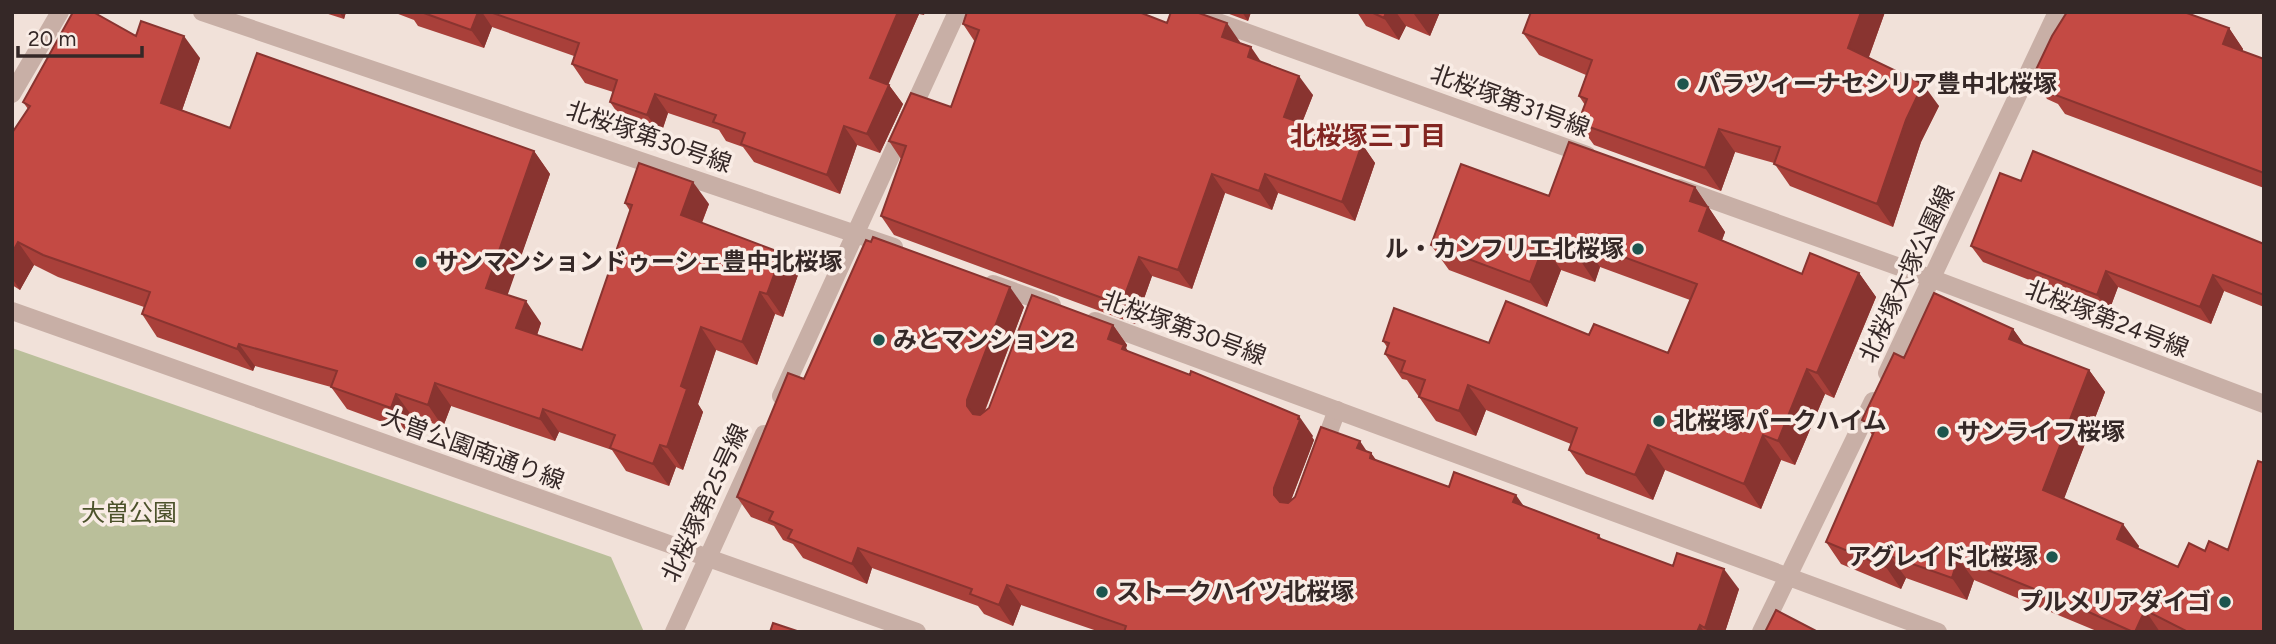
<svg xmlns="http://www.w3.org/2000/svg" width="2276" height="644" viewBox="0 0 2276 644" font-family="Figtree,'Noto Sans JP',sans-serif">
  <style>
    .green { fill: #babf9a }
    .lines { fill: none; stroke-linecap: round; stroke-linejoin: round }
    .service { stroke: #c8afa6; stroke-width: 18 }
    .minor { stroke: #c8afa6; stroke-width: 18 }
    .tertiary { stroke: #c8afa6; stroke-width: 18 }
    .wall { fill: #a9403a }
    .shaded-wall { fill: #893430 }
    .building { fill: #c44a44; stroke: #893430; stroke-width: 2 }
    .poi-dot { fill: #1d554e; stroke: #f9ece5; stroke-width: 2.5 }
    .labels { text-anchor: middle; stroke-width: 7; stroke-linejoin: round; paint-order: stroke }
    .poi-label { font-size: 24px; font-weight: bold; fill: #352827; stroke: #f9ece5; text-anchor: start }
    .street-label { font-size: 24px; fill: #352827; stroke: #f9ece5 }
    .park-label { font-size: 24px; fill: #4c522b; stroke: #f9ece5 }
    .neighbourhood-label { font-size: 26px; font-weight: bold; fill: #822521; stroke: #f9ece5 }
  </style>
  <rect width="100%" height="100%" fill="#f1e1d9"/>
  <path class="green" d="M12,348L611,557L644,632H12Z"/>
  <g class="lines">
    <path class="service" d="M1321,453L1337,410"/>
    <path class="minor" d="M202,12L894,247
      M1190,12L1587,155
      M1679,188L1933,279L2264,404
      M993,284L1052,305
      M12,311L917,632
      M1095,321L1938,632
      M1887,373L2057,12
      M781,396L957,12
      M674,632L764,434
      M1761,632L1873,401"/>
    <path class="tertiary" d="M12,94L60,12"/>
  </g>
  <path class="wall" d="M322,12H346L344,19Z
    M393,12H925L924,15L919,14L888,84L903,104L880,153L857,145L840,194L754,162L743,147L726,141L719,130L668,113L661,134L623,121L610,102L613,92L585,83L572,64L574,56L492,27L484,48L418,26L414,20Z
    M1224,12H1251L1248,21Z
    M1357,12H1440L1430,36L1406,26L1399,40L1366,26Z
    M1531,12H1885L1869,57L1939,106L1921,142L1893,227L1790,186L1774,163L1735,152L1721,191L1594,145L1578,123L1585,105L1579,96L1586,75L1539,55L1523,33Z
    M1167,23L1240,42L1239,43L1261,62L1313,95L1302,123L1362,144L1375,163L1355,221L1278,193L1272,210L1225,193L1192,289L1152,276L1135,324L894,235L881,216L901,159L889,141L951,107L975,42L963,24Z
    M2229,28L2243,49L2242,51L2264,59V188L2065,114L2058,104L2047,99L2032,78Z
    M136,36L200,58L182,110L230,128L534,151L550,174L507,295L541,323L537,335L582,350L630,211L625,203L709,204L702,223L798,275L783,317L775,314L757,365L716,350L698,404L703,412L683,470L676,467L669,486L626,471L612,450L559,432L555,441L451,406L443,427L412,416L407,431L347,409L331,387L255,366L253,371L157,337L142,314L144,307L58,277L34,265L20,290L12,285V133L28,109L23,102Z
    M2021,181L2264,244V307L2224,291L2211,324L2118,287L2109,311L1983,262L1971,246Z
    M1695,187L1725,232L1722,240L1802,274L1859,273L1876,297L1834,398L1825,394L1795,465L1781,460L1761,509L1665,470L1653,500L1586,474L1569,450L1571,444L1486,410L1476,436L1436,421L1407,380L1402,379L1385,354L1387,347L1383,341L1489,343L1589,335L1668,353L1690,300L1600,267L1595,282L1561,270L1547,307L1449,270L1431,245L1549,196Z
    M1024,307L985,411L1113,325L1127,345L1126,348L1128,352L1313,436L1312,437L1314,440L1291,500L1368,452L1371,453L1376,460L1449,487L1524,506L1599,535L1602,540L1673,566L1739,589L1725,632H1100L1021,605L1013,626L984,614L978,606L872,568L867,584L803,558L793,544L783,540L774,526L751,517L737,497L804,379Z
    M2013,329L2024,345L2089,370L2105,392L2064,498L2139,546L2138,549L2264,632H2099L1974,580L1967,600L1906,578L1901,589L1841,564L1826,542L1872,435L1862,420L1904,358Z"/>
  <path class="shaded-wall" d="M339,12H346L344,19Z
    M478,12H482L492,27L484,48L471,30Z
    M898,12H918L919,14L883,97L870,78Z
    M1242,12H1251L1248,21Z
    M1386,12H1396L1406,26L1399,40L1384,18Z
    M1414,12H1440L1430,36L1414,14Z
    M1861,12H1885L1864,70L1848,48Z
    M1227,23L1240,42L1235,56L1222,37Z
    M2229,28L2243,49L2238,64L2223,44Z
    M184,36L200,58L177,125L161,103Z
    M1251,47L1264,66L1248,57Z
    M1299,76L1313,95L1297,135L1284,117Z
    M1923,84L1939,106L1921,142L1893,227L1877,204L1906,120Z
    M889,85L903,104L880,153L867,134Z
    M655,94L668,113L661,134L647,115Z
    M844,126L857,145L840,194L827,175Z
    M1719,129L1735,152L1721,191L1705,168Z
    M1362,144L1375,163L1355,221L1342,202Z
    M534,151L550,174L502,311L486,288Z
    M1212,174L1225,193L1192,289L1178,270Z
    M1265,174L1278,193L1272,210L1259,191Z
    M693,182L709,204L696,237L681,215Z
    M1695,187L1725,232L1716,256L1699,231L1690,201Z
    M18,242L34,265L20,290L12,278V253Z
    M1583,242L1600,267L1595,282L1578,257Z
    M1544,245L1561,270L1547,307L1530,282Z
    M782,253L798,275L783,317L767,294Z
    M1139,257L1152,276L1135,324L1121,305Z
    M2106,271L2118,287L2109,311L2097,295Z
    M1859,273L1876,297L1834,398L1817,373Z
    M2213,275L2224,291L2211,324L2200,307Z
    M1010,287L1024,307L981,420V426L967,406V400Z
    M760,292L775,314L757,365L742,342Z
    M526,301L541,323L532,350L516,328Z
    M1113,325L1127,345L1126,348L1138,365L1108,339Z
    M701,327L716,350L698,404L703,412L683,470L667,447L681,386Z
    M2013,329L2029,351L2009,339Z
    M239,344L255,366L253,371L237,349Z
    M1807,369L1825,394L1795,465L1778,441Z
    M2089,370L2105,392L2059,512L2043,490Z
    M435,383L451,406L443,427L428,405Z
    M1468,385L1486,410L1476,436L1459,411Z
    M396,394L412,416L407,431L391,408Z
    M543,409L559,432L555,441L540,419Z
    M1299,416L1313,436L1312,437L1314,440L1288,508V515L1274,495V488Z
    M1763,435L1781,460L1761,509L1744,484Z
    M1360,441L1370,456L1371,453L1385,473L1357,448Z
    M660,445L676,467L669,486L653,464Z
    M1648,445L1665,470L1653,500L1635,475Z
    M1516,495L1530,515L1513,502Z
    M2123,524L2139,546L2132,561L2117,539Z
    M858,548L872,568L867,584L852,564Z
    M1890,556L1906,578L1901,589L1886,567Z
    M1958,558L1974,580L1967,600L1952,578Z
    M1724,569L1739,589L1725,632H1708L1705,628Z
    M1007,585L1021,605L1013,626L999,605Z
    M2145,610L2160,632H2135Z
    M1700,625L1704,632H1697Z"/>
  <path class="building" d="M73,12H93L136,36L141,21L184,36L161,103L230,128L257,53L534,151L486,288L526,301L516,328L582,350L632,205L625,203L639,163L693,182L681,215L782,253L767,294L760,292L742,342L701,327L681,386L687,389L667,447L660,445L653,464L610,448L615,435L543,409L540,419L435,383L428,405L396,394L391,408L331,387L337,371L239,344L237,349L142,314L150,292L43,255L18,242L12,253V133L30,106L23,102Z
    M421,12H478L471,30Z
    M490,12H898L870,78L889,85L867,134L844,126L827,175L741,144L745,133L713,122L716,115L655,94L647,115L610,102L617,80L572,64L579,43Z
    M967,12H1139L1167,23L1171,12H1196L1227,23L1222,37L1251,47L1248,57L1299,76L1284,117L1362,144L1342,202L1265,174L1259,191L1212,174L1178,270L1139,257L1121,305L881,216L906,146L889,141L911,93L951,107L979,30L963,24Z
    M1371,12H1386L1384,18Z
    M1531,12H1861L1848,48L1923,84L1906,120L1877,204L1774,164L1780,147L1719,129L1705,168L1578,123L1587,99L1579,96L1592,60L1523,33Z
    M2067,12H2184L2229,28L2223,44L2264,59V173L2050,93L2052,88L2032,78L2052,36Z
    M1569,142L1695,187L1690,201L1708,207L1699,231L1802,274L1810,253L1859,273L1817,373L1807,369L1778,441L1763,435L1744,484L1648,445L1635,475L1569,450L1577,428L1468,385L1459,411L1419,397L1425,380L1401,372L1405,361L1385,354L1389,343L1383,341L1394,308L1489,343L1506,301L1589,335L1594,324L1668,353L1697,284L1583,242L1578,257L1544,245L1530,282L1431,245L1461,164L1549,196Z
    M2033,151L2264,244V295L2213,275L2200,307L2106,271L2097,295L1971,246L2000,173L2021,181Z
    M873,237L1010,287L967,400V406L973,414L980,415L989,408L1032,295L1113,325L1108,339L1124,345L1122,349L1190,375L1191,371L1299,416L1298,419L1300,420L1274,488V495L1280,502L1288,503L1295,497L1321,427L1360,441L1357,448L1371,453L1370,458L1449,487L1454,472L1516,495L1513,502L1599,535L1598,538L1673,566L1677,553L1724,569L1705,628L1700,625L1697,632H1124L1126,626L1007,585L999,605L970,594L972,589L858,548L852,564L788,538L792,530L769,520L773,512L737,497L788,373L804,379L866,240L871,242Z
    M1934,293L2013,329L2009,339L2089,370L2043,490L2123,524L2117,539L2178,567L2189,543L2205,551L2209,541L2228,550L2258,461L2264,463V632H2188L2145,610L2135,632H2133L2071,604L1958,558L1952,578L1890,556L1886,567L1826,542L1876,427L1862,420L1894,353L1904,358Z
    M1776,610L1818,632H1765Z
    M773,623L800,632H770Z"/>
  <g class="poi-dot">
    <circle cx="1683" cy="84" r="7"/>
    <circle cx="1638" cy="249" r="7"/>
    <circle cx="421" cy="262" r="7"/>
    <circle cx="879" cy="340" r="7"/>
    <circle cx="1659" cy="421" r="7"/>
    <circle cx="1943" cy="432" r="7"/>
    <circle cx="2052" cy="557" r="7"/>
    <circle cx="1102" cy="592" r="7"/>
    <circle cx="2225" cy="602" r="7"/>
  </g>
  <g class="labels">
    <g class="poi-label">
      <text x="1697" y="92">パラツィーナセシリア豊中北桜塚</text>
      <text x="1624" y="257" text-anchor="end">ル・カンフリエ北桜塚</text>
      <text x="435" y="270">サンマンションドゥーシェ豊中北桜塚</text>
      <text x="893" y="348">みとマンション2</text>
      <text x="1673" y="429">北桜塚パークハイム</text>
      <text x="1957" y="440">サンライフ桜塚</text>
      <text x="2038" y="565" text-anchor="end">アグレイド北桜塚</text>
      <text x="1116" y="600">ストークハイツ北桜塚</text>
      <text x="2211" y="610" text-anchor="end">プルメリアダイゴ</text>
    </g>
    <g class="street-label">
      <text transform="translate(1510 101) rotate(20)" y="8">北桜塚第31号線</text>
      <text transform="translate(649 137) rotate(19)" y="8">北桜塚第30号線</text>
      <text transform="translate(1907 274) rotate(-65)" y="8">北桜塚大塚公園線</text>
      <text transform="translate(2107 319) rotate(21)" y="8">北桜塚第24号線</text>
      <text transform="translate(1184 328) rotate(20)" y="8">北桜塚第30号線</text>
      <text transform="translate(473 449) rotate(20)" y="8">大曽公園南通り線</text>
      <text transform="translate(705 503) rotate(-65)" y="8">北桜塚第25号線</text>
    </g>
    <g class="park-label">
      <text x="129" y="521">大曽公園</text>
    </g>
    <g class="neighbourhood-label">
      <text x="1368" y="145">北桜塚三丁目</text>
    </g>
  </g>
  <rect width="2276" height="644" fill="none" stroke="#352827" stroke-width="28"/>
  <path d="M18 46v10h124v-10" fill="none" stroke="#352827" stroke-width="3.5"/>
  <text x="28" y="46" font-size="21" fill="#352827" stroke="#f9ece5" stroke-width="5" paint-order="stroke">20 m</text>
</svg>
